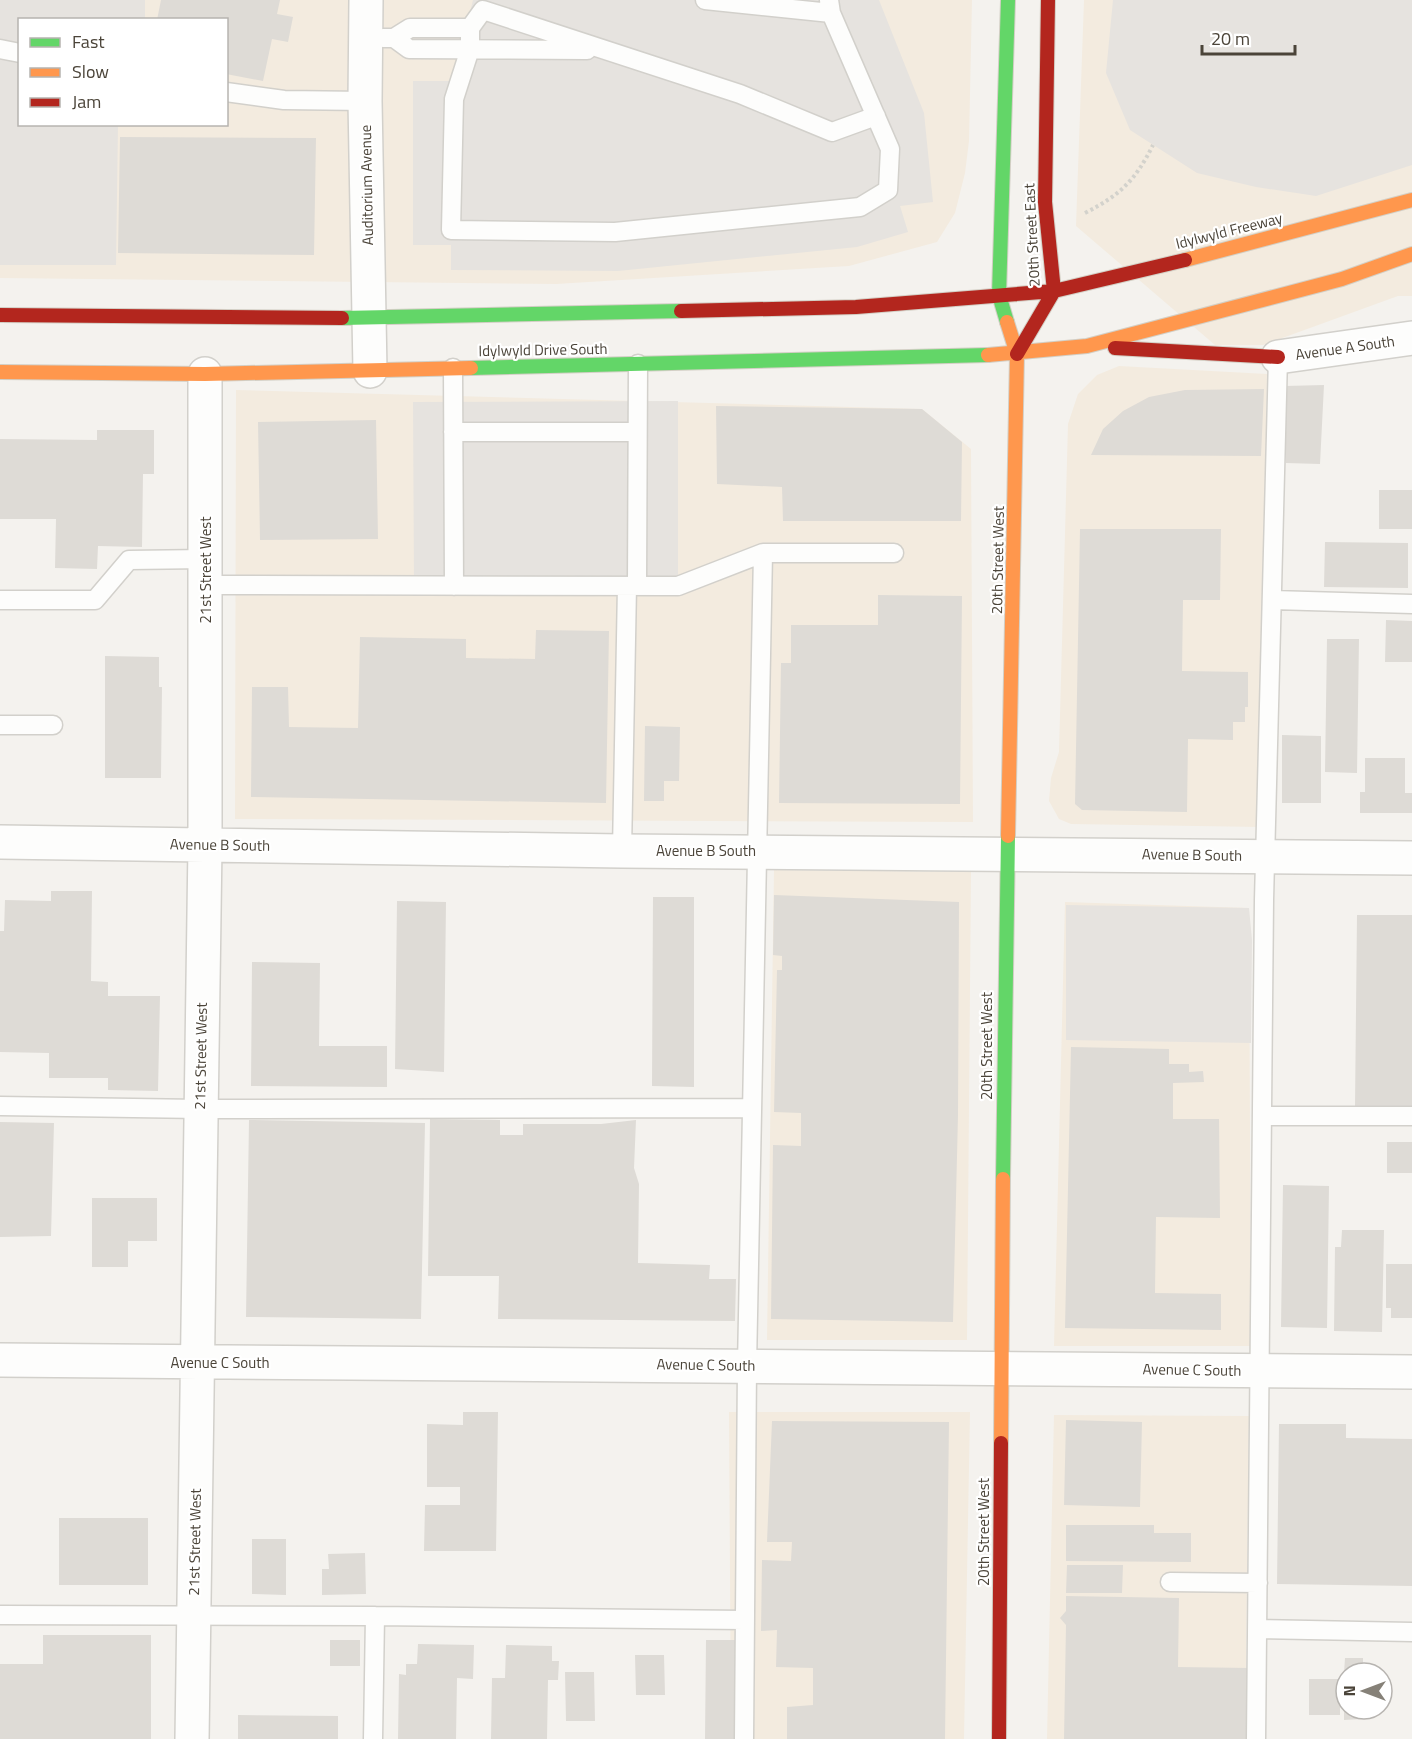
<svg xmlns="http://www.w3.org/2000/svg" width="1412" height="1739" viewBox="0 0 1412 1739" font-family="'Titillium Web',sans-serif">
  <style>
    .commercial { fill: #f3ebdf; fill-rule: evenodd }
    .parking { fill: #e6e3df }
    .building { fill: #dedbd6 }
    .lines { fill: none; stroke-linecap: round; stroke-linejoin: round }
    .lane-casing { stroke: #d2d0cb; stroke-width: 21 }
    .street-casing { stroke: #d2d0cb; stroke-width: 36 }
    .fast-casing { stroke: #d3cfc5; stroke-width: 16 }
    .slow-casing { stroke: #d3cfc5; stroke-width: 16 }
    .jam-casing { stroke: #d3cfc5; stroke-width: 16 }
    .path { stroke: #d3d2cc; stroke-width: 4; stroke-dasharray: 3 3; stroke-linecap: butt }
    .lane { stroke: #fdfdfc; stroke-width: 18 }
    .street { stroke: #fdfdfc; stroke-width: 33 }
    .fast { stroke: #63d668; stroke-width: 14 }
    .slow { stroke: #ff974d; stroke-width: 14 }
    .jam { stroke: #b3261e; stroke-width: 14 }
    .labels { text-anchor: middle; stroke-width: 4.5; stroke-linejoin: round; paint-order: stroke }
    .street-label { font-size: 15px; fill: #4b4439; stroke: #fff }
  </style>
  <rect width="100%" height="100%" fill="#f4f2ee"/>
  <path class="commercial" d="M0,0H972L969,141L965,173L955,213L937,242L849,266L556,284L0,278ZM20,20H226V124H20Z
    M1084,0H1412V296H1398L1263,345H1215L1076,226Z
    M1119,366L1267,374L1260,827L1071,824L1059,819L1049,801L1051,778L1059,752L1068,424L1078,394L1097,375Z
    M236,390L922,409L971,449L973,822L235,819Z
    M774,870L971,872L967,1340H767Z
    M1065,902L1249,908L1251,1346H1054Z
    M729,1412H970L964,1739H731Z
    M1054,1415L1249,1416L1245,1739H1047Z"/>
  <path class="parking" d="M0,0H145V19L20,20V124L118,125L116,265H0Z
    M473,0H879L924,113L933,202L900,206L908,232L857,247L618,271L451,270V245H413V81H453Z
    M1113,0H1412V165L1316,196L1256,187L1197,173L1130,130L1106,73Z
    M678,401V586H414L413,402Z
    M1066,905L1249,908L1252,940L1251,1043L1066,1040Z"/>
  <path class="building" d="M161,0H280L277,14L293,17L288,42L272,39L263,81L226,74V20H157Z
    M120,137L316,138L314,255L118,253Z
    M1324,385L1320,464L1286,463L1285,386Z
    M1264,389L1261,456L1091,455L1103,429L1123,411L1149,397L1185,390Z
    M716,406L922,409L962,442L961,521H783L782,487L717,484Z
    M376,420L378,539L260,540L258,422Z
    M97,430H154V474H143L142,547L98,546L97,569L55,568L56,519H0V439L97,440Z
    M1379,490H1412V529H1379Z
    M1080,529H1221L1220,600H1183L1182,671L1248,672V707H1245V722H1233V740L1188,739L1187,812L1082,810L1075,804Z
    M1325,542L1408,543V588L1324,587Z
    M878,595L962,596L960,804L779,803L781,663H791V625H878Z
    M1386,620L1412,621V662H1385Z
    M536,630L609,631L606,803L251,797L252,687H288L289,727L358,728L360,637L466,639V658L535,659Z
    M1327,639H1359L1357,773L1325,772Z
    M105,656L159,657V687H162L161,778H105Z
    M645,726L680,727L679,781H664V801H644Z
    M1282,735L1321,736V803H1282Z
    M1365,758H1405V793H1412V813H1360V792H1365Z
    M51,891H92L91,981L108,982V996H160L158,1091L108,1090V1078H49V1053L0,1052V931H4L5,900L51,901Z
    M774,895L959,902L958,1115L953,1322L771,1319L773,1145L801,1146V1113L774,1112L777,970H782V956L773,955Z
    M653,897H694V1087L652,1086Z
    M397,901L446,902L444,1072L395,1069Z
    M1357,915H1412V1107H1355Z
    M252,962L320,963L319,1046H387V1087L251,1086Z
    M1071,1047L1169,1049V1064H1189V1072L1203,1071L1204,1082L1173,1083V1119H1219L1220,1218L1156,1217L1155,1293L1221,1294V1330L1065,1328Z
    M430,1119L500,1120V1135H523V1124H601L636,1120L634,1168L639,1184L638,1263L710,1265L709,1279H736L735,1321L498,1319L499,1276H428Z
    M249,1120L425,1123L421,1319L246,1317Z
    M0,1122L54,1123L51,1236L0,1237Z
    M1387,1142H1412V1173H1387Z
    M1283,1185L1329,1186L1327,1328L1281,1327Z
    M92,1198H157V1241H128V1267H92Z
    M1342,1230H1384L1382,1332L1334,1331L1335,1247H1341Z
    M1386,1264H1412V1318H1391V1308H1386Z
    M463,1412H498L496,1551H424L425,1505H460V1487H427V1424L463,1425Z
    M1066,1420L1142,1422L1140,1507L1064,1505Z
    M772,1421L949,1422L945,1739H787V1707L813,1705V1668L776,1667L777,1630L761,1631L762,1560L791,1561L792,1542H767Z
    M1279,1424H1346V1438L1412,1439V1586L1277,1584Z
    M59,1518H148V1585H59Z
    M1066,1525H1154V1533H1191V1562L1066,1561Z
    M252,1539H286V1595L252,1594Z
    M365,1553L366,1594L322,1595V1569H329L328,1554Z
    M1067,1565H1123L1122,1593H1066Z
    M1066,1596L1179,1598L1178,1667L1250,1668L1249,1739H1064L1066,1625L1060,1618L1066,1611Z
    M43,1635H151V1739H0V1664H43Z
    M330,1640H360V1666H330Z
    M706,1640H739L738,1739H705Z
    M418,1644L474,1645L473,1679L457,1678L456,1739H398L399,1674L406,1675V1664H417Z
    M506,1645L552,1646V1661H559L558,1680H548L547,1739H491L492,1678H505Z
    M635,1655H664L665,1695H636Z
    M1345,1658H1363V1673H1344Z
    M565,1672H594L595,1721H566Z
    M1309,1679H1340V1715H1309Z
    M1344,1707L1362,1709V1719L1344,1720Z
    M238,1715L338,1716V1739H238Z"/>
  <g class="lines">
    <g class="lane-casing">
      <path id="lane" d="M705,0L831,13
        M829,0L831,13L890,149L888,190L860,207L615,232L451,230L454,99L470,49V28L483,10L740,94L832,132L876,116
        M383,38H394L410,28H470
        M394,38L409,49L587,50
        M0,49L20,53
        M226,92L284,100L365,101
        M453,368L454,586
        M453,432H637
        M207,585L678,586L763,553H894
        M637,586L638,364
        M0,600H95L129,560L206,559
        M1273,600L1412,604
        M0,725H53
        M622,851L627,586
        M0,1106L200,1109L752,1108
        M1264,1116H1412
        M1170,1582L1258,1583
        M0,1615L375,1616L744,1620
        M1257,1629L1412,1632
        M373,1739L375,1616
        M744,1739L747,1366L763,553
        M1256,1739L1264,900L1278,357"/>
    </g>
    <g class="street-casing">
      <path id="street" d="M366,0L365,101L370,371
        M1278,357L1412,338
        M0,842L622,851L1412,858
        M0,1360L1412,1372
        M192,1739L205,845V374"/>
    </g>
    <g class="fast-casing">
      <path id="fast" d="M342,318L681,311
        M1007,322L999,295L1008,0
        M471,368L988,355
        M1003,1179L1008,836"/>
    </g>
    <g class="slow-casing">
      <path id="slow" d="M1185,260L1412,200
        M1007,322L1017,354L1008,836
        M988,355L1087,346L1342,279L1412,254
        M0,372L205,374L471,368
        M1001,1443L1003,1179"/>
    </g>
    <g class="jam-casing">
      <path id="jam" d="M681,311L856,307L1054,291L1185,260
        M0,315L342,318
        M1115,348L1278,357
        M1017,354L1054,291L1045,202L1048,0
        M999,1739L1001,1443"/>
    </g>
    <path class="path" d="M1085,213C1120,195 1135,181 1153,145"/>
    <use href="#lane" class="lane"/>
    <use href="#street" class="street"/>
    <use href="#fast" class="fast"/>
    <use href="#slow" class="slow"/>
    <use href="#jam" class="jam"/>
  </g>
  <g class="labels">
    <g class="street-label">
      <text transform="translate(367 185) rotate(-91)" y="5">Auditorium Avenue</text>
      <text transform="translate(1229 231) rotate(-14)" y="5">Idylwyld Freeway</text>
      <text transform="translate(1032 235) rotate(-93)" y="5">20th Street East</text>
      <text transform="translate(1345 348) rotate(-8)" y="5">Avenue A South</text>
      <text transform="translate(543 350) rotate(-1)" y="5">Idylwyld Drive South</text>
      <text transform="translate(998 560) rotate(-89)" y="5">20th Street West</text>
      <text transform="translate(206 570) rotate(-90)" y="5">21st Street West</text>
      <text transform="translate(220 845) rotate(1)" y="5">Avenue B South</text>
      <text x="706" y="856">Avenue B South</text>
      <text transform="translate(1192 855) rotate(1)" y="5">Avenue B South</text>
      <text transform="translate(987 1046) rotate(-90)" y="5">20th Street West</text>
      <text transform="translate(201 1056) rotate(-89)" y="5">21st Street West</text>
      <text x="220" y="1368">Avenue C South</text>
      <text transform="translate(706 1365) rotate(1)" y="5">Avenue C South</text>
      <text transform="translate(1192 1370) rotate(1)" y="5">Avenue C South</text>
      <text transform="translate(984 1532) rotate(-90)" y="5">20th Street West</text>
      <text transform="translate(195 1542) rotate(-89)" y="5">21st Street West</text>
    </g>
  </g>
  <rect x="18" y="18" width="210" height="108" fill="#ffffff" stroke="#b7b4b0" stroke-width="1.5"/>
  <rect x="30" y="38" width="30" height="9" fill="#63d668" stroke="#b7b4b0" stroke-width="1.5"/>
  <text x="72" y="48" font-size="18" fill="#4b4439">Fast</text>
  <rect x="30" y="68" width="30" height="9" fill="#ff974d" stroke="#b7b4b0" stroke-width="1.5"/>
  <text x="72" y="78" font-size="18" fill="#4b4439">Slow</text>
  <rect x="30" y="98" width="30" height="9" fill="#b3261e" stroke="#b7b4b0" stroke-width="1.5"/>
  <text x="72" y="108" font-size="18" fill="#4b4439">Jam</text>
  <g transform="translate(1364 1691) rotate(270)"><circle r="28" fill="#ffffff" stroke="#b7b4b0" stroke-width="1.5"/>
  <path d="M0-4.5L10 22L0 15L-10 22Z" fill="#868178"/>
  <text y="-9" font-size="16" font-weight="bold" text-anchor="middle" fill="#4b4439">N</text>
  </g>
  <path d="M1202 45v9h93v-9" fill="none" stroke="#4b4439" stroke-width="3"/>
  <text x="1211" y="45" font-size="18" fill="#4b4439" stroke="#ffffff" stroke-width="4.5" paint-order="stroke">20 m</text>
</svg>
